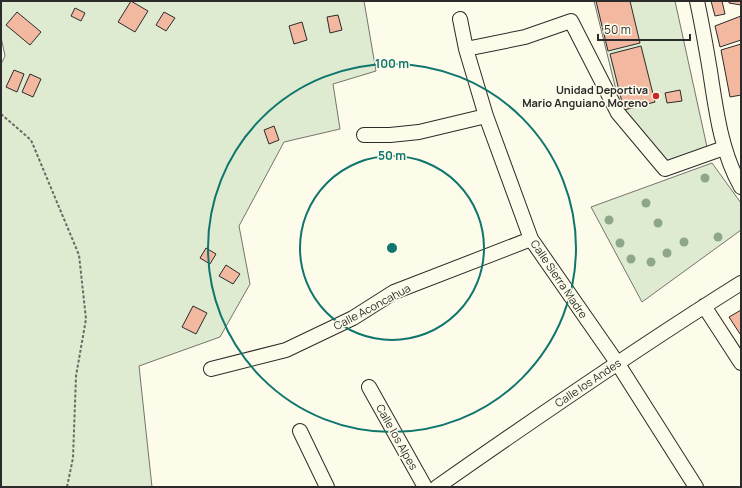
<svg xmlns="http://www.w3.org/2000/svg" width="742" height="488" viewBox="0 0 742 488" font-family="Manrope,sans-serif">
  <style>
    .green { fill: #deebd1; stroke: #74746e }
    .building { fill: #f2b8a0; stroke: #2b2b2b }
    .lines { fill: none; stroke-linecap: round; stroke-linejoin: round }
    .minor-casing { stroke: #2b2b2b; stroke-width: 16 }
    .path { stroke: #6a6964; stroke-width: 2; stroke-dasharray: 3 2; stroke-linecap: butt }
    .minor { stroke: #fdfbea; stroke-width: 14 }
    .tree { fill: #8ea78a }
    .ring { fill: none; stroke: #0f766e; stroke-width: 2 }
    .poi-dot { fill: #c62828; stroke: #fdfbea; stroke-width: 1.5 }
    .labels { text-anchor: middle; stroke-width: 3; stroke-linejoin: round; paint-order: stroke }
    .poi-label { font-size: 11px; font-weight: bold; fill: #2b2b2b; stroke: #fdfbea; text-anchor: end }
    .street-label { font-size: 11px; fill: #2b2b2b; stroke: #fdfbea }
    .centre { fill: #0f766e; stroke: #fdfbea; stroke-width: 2 }
    .ring-label { font-size: 12px; text-anchor: middle; font-weight: bold; fill: #0f766e; stroke: #fdfbea; stroke-width: 3; stroke-linejoin: round; paint-order: stroke }
  </style>
  <rect width="100%" height="100%" fill="#fdfbea"/>
  <path class="green" d="M1,1H364L376,71L333,84L340,129L284,142L239,226L250,284L220,337L139,366L152,487H1V64L5,56L1,37Z
    M594,1H675L707,147L665,164L621,110Z
    M712,163L741,203V230L642,302L591,207Z"/>
  <path class="building" d="M131,1L148,11L135,32L118,22Z
    M596,1H630L640,43L608,51Z
    M711,1H722L725,14L715,16Z
    M729,1H741V5L729,3Z
    M75,8L85,13L81,21L71,16Z
    M17,12L41,32L30,45L6,25Z
    M164,12L175,18L166,31L156,25Z
    M338,15L342,30L330,33L327,17Z
    M741,16V40L720,47L715,26Z
    M302,22L307,40L294,44L289,26Z
    M741,44V95L730,97L721,50Z
    M641,46L655,102L624,110L610,54Z
    M14,70L24,74L17,92L6,87Z
    M30,74L41,79L33,97L22,92Z
    M680,90L682,101L667,103L665,93Z
    M274,126L279,140L269,144L264,130Z
    M206,248L216,254L210,264L200,258Z
    M226,265L240,274L233,284L219,276Z
    M193,306L207,313L196,334L182,327Z
    M741,310V333L740,334L729,317Z"/>
  <g class="lines">
    <g class="minor-casing">
      <path id="minor" d="M697,1C702,24 706,47 710,71C716,110 721,152 741,187
        M460,19L466,49L486,116L531,239L618,364L696,487
        M466,49L525,37L571,21L618,113L665,169L724,148
        M364,135H390L419,132L486,116
        M704,306L741,363
        M211,369L286,350L353,318L394,292L531,239
        M369,387L425,487
        M300,431L327,487
        M437,487C537,417 637,348 741,283"/>
    </g>
    <path class="path" d="M1,114L31,140L79,255L86,319L76,376L73,458L67,487"/>
    <use href="#minor" class="minor"/>
  </g>
  <g class="tree">
    <circle cx="705" cy="178" r="4.5"/>
    <circle cx="646" cy="203" r="4.5"/>
    <circle cx="609" cy="220" r="4.5"/>
    <circle cx="658" cy="223" r="4.5"/>
    <circle cx="718" cy="237" r="4.5"/>
    <circle cx="684" cy="242" r="4.5"/>
    <circle cx="620" cy="243" r="4.5"/>
    <circle cx="667" cy="253" r="4.5"/>
    <circle cx="631" cy="259" r="4.5"/>
    <circle cx="651" cy="262" r="4.5"/>
  </g>
  <g class="ring">
    <circle cx="392" cy="248" r="92"/>
    <circle cx="392" cy="248" r="184"/>
  </g>
  <circle class="poi-dot" cx="656" cy="96" r="4"/>
  <g class="labels">
    <g class="poi-label">
      <text x="648" y="94">Unidad Deportiva<tspan x="648" dy="13">Mario Anguiano Moreno</tspan></text>
    </g>
    <g class="street-label">
      <text transform="translate(559 279) rotate(56)" y="4">Calle Sierra Madre</text>
      <text transform="translate(372 307) rotate(-28)" y="4">Calle Aconcahua</text>
      <text transform="translate(588 383) rotate(-34)" y="4">Calle los Andes</text>
      <text transform="translate(397 437) rotate(61)" y="4">Calle los Alpes</text>
    </g>
  </g>
  <circle cx="392" cy="248" r="6" class="centre"/>
  <g class="ring-label">
    <text x="392" y="68">100 m</text>
    <text x="392" y="160">50 m</text>
  </g>
  <rect width="742" height="488" fill="none" stroke="#2b2b2b" stroke-width="4"/>
  <path d="M598 34v6h92v-6" fill="none" stroke="#2b2b2b" stroke-width="2"/>
  <text x="604" y="34" font-size="12" fill="#2b2b2b" stroke="#fdfbea" stroke-width="3" paint-order="stroke">50 m</text>
</svg>
